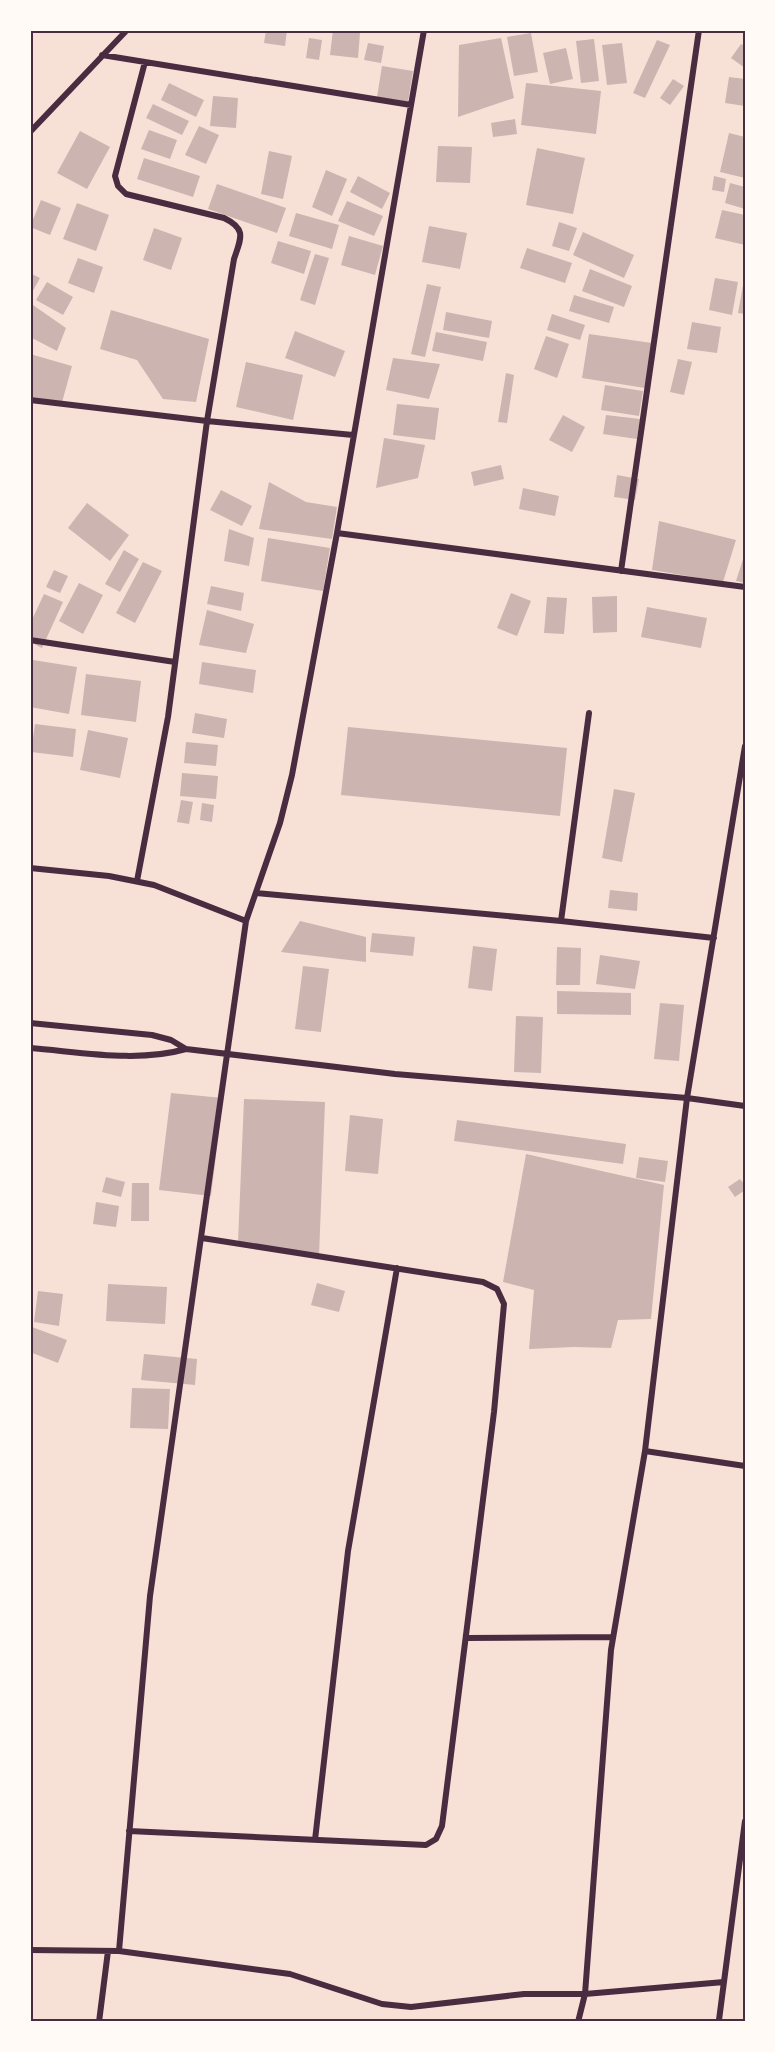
<svg xmlns="http://www.w3.org/2000/svg" width="775" height="2052" viewBox="0 0 775 2052" font-family="'Times New Roman',serif">
  <style>
    .building { fill: #ccb4b1 }
    .lines { fill: none; stroke-linecap: round; stroke-linejoin: round }
    .minor { stroke: #4a2c40; stroke-width: 6 }
    .neatline { fill: none; stroke: #4a2c40; stroke-width: 2 }
  </style>
  <rect width="100%" height="100%" fill="#f7e1d7"/>
  <path class="building" d="M266,30H287L285,46L264,43Z
    M333,30L360,33L358,58L330,55Z
    M531,33L538,72L514,76L507,37Z
    M309,38L322,40L319,60L306,58Z
    M501,38L514,98L458,117L459,45Z
    M594,39L599,81L581,83L576,41Z
    M657,40L670,45L645,98L633,93Z
    M368,43L384,46L381,63L364,60Z
    M622,43L627,83L607,85L602,45Z
    M741,44L745,46V68L731,58Z
    M566,48L573,79L550,84L543,53Z
    M382,66L413,71L408,102L377,97Z
    M729,77L745,79V106L725,103Z
    M673,79L684,86L670,105L660,98Z
    M169,83L204,100L196,117L161,100Z
    M526,83L601,91L596,134L521,125Z
    M213,96L238,98L236,128L210,126Z
    M153,104L189,121L182,135L146,118Z
    M515,119L517,134L493,137L491,123Z
    M199,126L219,135L206,164L185,155Z
    M149,130L177,140L170,159L141,149Z
    M80,131L110,147L87,189L57,173Z
    M729,133L745,137V178L720,172Z
    M438,146L472,147L470,183L436,182Z
    M537,148L585,158L573,214L526,205Z
    M269,151L292,156L283,199L261,194Z
    M144,158L200,176L193,197L137,179Z
    M326,170L347,179L332,216L312,207Z
    M358,176L390,193L382,209L350,192Z
    M714,176L726,179L724,192L712,190Z
    M730,183L745,187V209L725,203Z
    M217,184L286,208L277,233L208,209Z
    M41,200L61,208L50,235L30,227Z
    M347,201L383,216L374,236L338,221Z
    M77,203L109,215L96,251L63,239Z
    M722,210L745,215V245L715,238Z
    M296,213L339,225L332,249L289,236Z
    M559,222L577,228L569,251L552,246Z
    M429,226L467,233L460,269L422,262Z
    M154,228L182,238L171,270L143,260Z
    M583,232L634,255L624,278L573,255Z
    M349,236L383,246L375,275L341,265Z
    M278,241L311,251L304,274L271,263Z
    M527,248L572,263L565,283L520,268Z
    M315,254L329,258L315,305L300,300Z
    M78,258L103,267L94,293L68,283Z
    M590,269L632,286L624,307L582,291Z
    M30,273L40,278L30,296Z
    M715,278L738,282L732,315L709,310Z
    M47,282L73,297L63,315L36,300Z
    M427,284L441,287L425,357L411,354Z
    M743,285H745V314L738,313Z
    M574,295L614,307L609,323L569,311Z
    M30,303L66,328L57,351L30,337Z
    M111,310L209,339L196,402L163,399L137,360L100,349Z
    M446,312L492,321L489,338L443,330Z
    M552,314L585,325L580,340L547,330Z
    M692,322L721,327L717,353L687,349Z
    M295,331L345,351L335,377L285,358Z
    M436,332L487,342L483,361L432,351Z
    M589,334L652,343L645,388L582,378Z
    M546,336L569,344L557,378L534,369Z
    M30,354L72,366L61,406L30,397Z
    M393,358L440,364L429,399L386,390Z
    M678,359L692,362L684,395L670,392Z
    M246,362L303,375L293,420L236,407Z
    M506,373L514,375L507,423L498,422Z
    M605,385L643,391L639,416L601,410Z
    M397,404L439,408L435,440L393,435Z
    M563,415L585,427L572,452L549,440Z
    M606,415L640,419L637,439L603,434Z
    M384,438L425,445L418,478L376,488Z
    M501,465L504,479L474,486L471,472Z
    M617,475L639,479L635,500L614,497Z
    M269,482L306,502L337,507L332,539L259,529Z
    M523,488L559,496L555,516L519,509Z
    M221,490L252,506L242,526L210,510Z
    M87,503L129,535L110,561L68,528Z
    M659,521L736,540L723,582L652,570Z
    M229,529L254,538L249,566L224,561Z
    M268,538L330,548L323,591L261,581Z
    M124,550L139,559L120,592L105,584Z
    M745,553V583L736,581Z
    M143,562L162,571L135,623L116,613Z
    M54,570L68,576L60,593L46,587Z
    M79,583L103,595L83,634L59,621Z
    M211,586L244,593L241,611L207,604Z
    M511,593L531,601L517,636L497,628Z
    M44,594L63,602L42,648L30,642V624Z
    M617,596V632L593,633L592,597Z
    M547,597L567,598L564,634L544,633Z
    M647,607L707,618L701,648L641,637Z
    M207,610L254,624L246,653L199,645Z
    M33,660L77,667L69,714L30,707V677Z
    M202,662L256,670L253,693L199,684Z
    M86,674L141,681L136,722L81,715Z
    M195,713L227,719L224,738L192,733Z
    M35,724L76,729L73,757L31,752Z
    M348,727L567,748L560,816L341,795Z
    M88,730L128,738L120,778L80,770Z
    M186,742L218,745L216,766L184,763Z
    M182,773L218,776L216,799L180,796Z
    M614,789L635,793L622,862L602,858Z
    M181,800L193,802L189,824L177,822Z
    M202,803L214,805L212,822L200,820Z
    M610,890L638,893L637,911L608,908Z
    M300,921L366,937V962L281,952Z
    M372,933L415,937L413,956L370,952Z
    M473,946L497,949L492,991L468,988Z
    M557,947L581,948L580,985H556Z
    M600,955L640,961L635,989L596,984Z
    M303,966L329,969L321,1032L295,1029Z
    M557,991L631,993V1015L557,1014Z
    M660,1003L684,1005L679,1061L654,1059Z
    M516,1016L543,1017L541,1073L514,1072Z
    M171,1093L223,1098L211,1196L159,1190Z
    M244,1099L325,1102L319,1256L238,1242Z
    M350,1115L383,1119L378,1174L345,1171Z
    M457,1120L626,1144L623,1164L454,1141Z
    M526,1154L664,1185L651,1319L618,1320L611,1348L574,1347L529,1349L534,1290L503,1282Z
    M639,1157L668,1161L665,1182L636,1178Z
    M106,1177L125,1182L121,1197L102,1192Z
    M740,1179L745,1185V1190L735,1197L728,1187Z
    M132,1183H149V1221H131Z
    M96,1202L119,1206L116,1227L93,1224Z
    M317,1283L345,1291L339,1312L311,1305Z
    M108,1284L167,1287L165,1324L106,1321Z
    M38,1291L63,1294L59,1326L34,1322Z
    M32,1327L67,1340L58,1363L30,1352Z
    M144,1354L197,1359L195,1385L141,1380Z
    M132,1388L170,1389L168,1429L130,1428Z"/>
  <g class="lines">
    <path class="minor" d="M102,55L411,105
      M30,132L127,30
      M30,400L207,421L353,435
      M337,533L745,587
      M621,571L699,30
      M30,640L175,662
      M30,868L109,876L154,885L246,921
      M137,881L168,717L207,421L234,259C241,238 247,229 224,218L126,194L118,186L115,176L145,62
      M256,893L561,921L714,938
      M561,921L589,713
      M30,1023L152,1035L171,1040L186,1049L395,1074L687,1098L745,1106
      M30,1048C81,1052 137,1063 186,1049
      M645,1451L745,1466
      M466,1638L613,1637
      M129,1831L426,1845L436,1839L442,1826L494,1412L504,1304L497,1289L483,1282L202,1238
      M315,1840L348,1551L397,1268
      M30,1950L119,1951L290,1974L382,2004L411,2007L524,1994H585L578,2022
      M119,1951L150,1596L246,921L280,823L292,775L337,533L424,30
      M724,1982L585,1994L611,1650L645,1451L687,1098L745,746
      M719,2020L745,1821
      M99,2022L108,1951"/>
  </g>
  <rect width="775" height="2052" fill="none" stroke="#fffaf5" stroke-width="63"/>
  <rect x="32" y="32" width="712" height="1988" class="neatline"/>
</svg>
